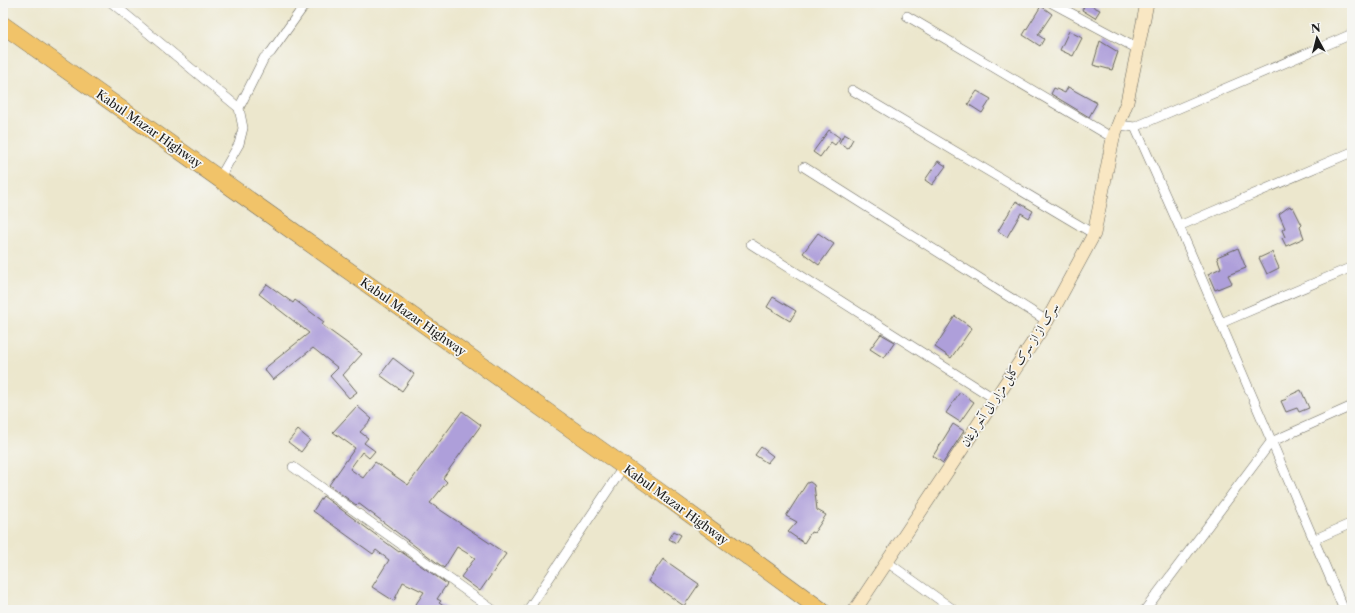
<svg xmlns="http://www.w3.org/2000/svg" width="1355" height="613" viewBox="0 0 1355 613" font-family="'Libre Caslon Text',Amiri,serif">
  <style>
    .building { fill: #ae9fda }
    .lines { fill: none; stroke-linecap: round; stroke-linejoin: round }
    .street-casing { stroke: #65635a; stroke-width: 10 }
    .secondary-casing { stroke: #65635a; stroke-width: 14 }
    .highway-casing { stroke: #65635a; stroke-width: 18 }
    .street { stroke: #fff; stroke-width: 9 }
    .secondary { stroke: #f9e7c3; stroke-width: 13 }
    .highway { stroke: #f1c369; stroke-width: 17 }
    .labels { text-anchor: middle; stroke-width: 3.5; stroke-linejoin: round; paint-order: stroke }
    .street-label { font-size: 12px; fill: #1c1c1c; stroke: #f6f6f2 }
  </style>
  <rect width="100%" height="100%" fill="#f6f6f2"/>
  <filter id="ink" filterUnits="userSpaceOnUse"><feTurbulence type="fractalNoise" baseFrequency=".025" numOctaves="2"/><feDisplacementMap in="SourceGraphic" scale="8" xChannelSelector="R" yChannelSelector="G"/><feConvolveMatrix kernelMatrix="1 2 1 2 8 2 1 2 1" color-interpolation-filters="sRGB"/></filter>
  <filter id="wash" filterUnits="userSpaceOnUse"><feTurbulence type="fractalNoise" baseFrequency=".012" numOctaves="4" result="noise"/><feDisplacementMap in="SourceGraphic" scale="16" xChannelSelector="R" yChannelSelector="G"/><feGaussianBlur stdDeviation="0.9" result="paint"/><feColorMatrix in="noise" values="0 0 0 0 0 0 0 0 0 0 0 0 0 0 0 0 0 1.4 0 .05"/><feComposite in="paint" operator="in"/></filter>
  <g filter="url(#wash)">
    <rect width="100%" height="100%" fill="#ece7cd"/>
    <g id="blocks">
      <path class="building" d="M1086,3L1100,10L1095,18L1082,10Z
        M1041,6L1052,14L1038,35L1044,39L1040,46L1023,35Z
        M1069,31L1082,38L1073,56L1060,50Z
        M1100,41L1118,52L1112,70L1093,65Z
        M1068,87L1097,103L1089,117L1051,94L1054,88L1065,93Z
        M977,91L991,99L982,113L968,104Z
        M829,130L840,138L835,145L831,142L820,157L813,152Z
        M844,134L853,139L848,148L839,143Z
        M938,161L946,166L932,185L925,180Z
        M1016,201L1033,211L1029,218L1021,213L1007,237L998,231Z
        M1290,206L1291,208L1293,207L1302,225L1300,227L1304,238L1286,246L1282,238L1285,237L1282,230L1285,228L1279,214Z
        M818,233L834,244L819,265L803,253Z
        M1238,248L1246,268L1228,275L1232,283L1215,290L1208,274L1221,268L1217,257Z
        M1272,252L1279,268L1267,274L1259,258Z
        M267,284L293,303L295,300L324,322L322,325L362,354L343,375L357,392L349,398L330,376L338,368L313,348L273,380L264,369L309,333L259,294Z
        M773,297L796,311L790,321L767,307Z
        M955,316L972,328L951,358L935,347Z
        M881,334L895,342L884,358L870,349Z
        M393,358L414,374L402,391L380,375Z
        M1301,390L1309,408L1299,412L1297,408L1286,412L1281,401L1287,399L1286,397Z
        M960,392L974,402L960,422L946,413Z
        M357,406L372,419L360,432L368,438L364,443L375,451L369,458L362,452L350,469L363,478L375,462L408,485L462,411L481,425L443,478L447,482L430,503L506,554L480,591L461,577L475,558L457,547L444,568L358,503L356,505L329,485L355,448L333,432Z
        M953,424L964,431L943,463L933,456Z
        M298,430L310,440L301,452L288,442Z
        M761,447L773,456L767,463L755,455Z
        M810,482L814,485L817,510L826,515L814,533L811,532L804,543L788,532L797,522L786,516L807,483Z
        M323,496L399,552L400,551L447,584L437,599L441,601L439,603L450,610H412L424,592L403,582L394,601L372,587L389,560L376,550L373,554L313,511Z
        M674,531L681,535L676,543L669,539Z
        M663,559L699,584L684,606L648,581Z"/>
    </g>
  </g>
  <g filter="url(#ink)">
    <use href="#blocks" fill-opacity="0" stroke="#65635a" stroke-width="1"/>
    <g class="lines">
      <g class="street-casing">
        <path id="street" d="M112,3L239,108
          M1052,3L1138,49
          M907,16L1113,138
          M852,90L1094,234
          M1118,125L1135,127L1179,226L1344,610
          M1135,127L1352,34
          M804,167L1047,321
          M219,179L239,144L243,128L239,108L264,58L271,52L306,3
          M1179,226L1352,152
          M751,244L995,399
          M1221,323L1352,267
          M293,467L493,610
          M1313,540L1352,523
          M887,562L954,610
          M528,610L624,466
          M1145,610L1271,442L1352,406"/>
      </g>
      <g class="secondary-casing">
        <path id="secondary" d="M855,610L1047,321L1094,234L1113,138L1127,102L1147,3"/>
      </g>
      <g class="highway-casing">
        <path id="highway" d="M3,25L657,490L821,610"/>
      </g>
      <use href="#street" class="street"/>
      <use href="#secondary" class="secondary"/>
      <use href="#highway" class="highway"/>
    </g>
  </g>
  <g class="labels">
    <g class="street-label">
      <text transform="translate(149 129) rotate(35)" y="4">Kabul Mazar Highway</text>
      <text transform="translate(413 317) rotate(35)" y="4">Kabul Mazar Highway</text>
      <text transform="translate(1010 375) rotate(-57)" y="4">سرک از از سرک کابل مزار الی آخر لرغان</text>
      <text transform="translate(676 505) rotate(36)" y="4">Kabul Mazar Highway</text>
    </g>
  </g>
  <rect width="1355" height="613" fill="none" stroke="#f6f6f2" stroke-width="16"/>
  <g transform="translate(1317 38) rotate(353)" stroke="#f6f6f2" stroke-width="3" paint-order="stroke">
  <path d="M0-3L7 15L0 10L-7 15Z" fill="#1c1c1c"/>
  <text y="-6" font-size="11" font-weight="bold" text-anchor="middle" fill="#1c1c1c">N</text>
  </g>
</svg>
